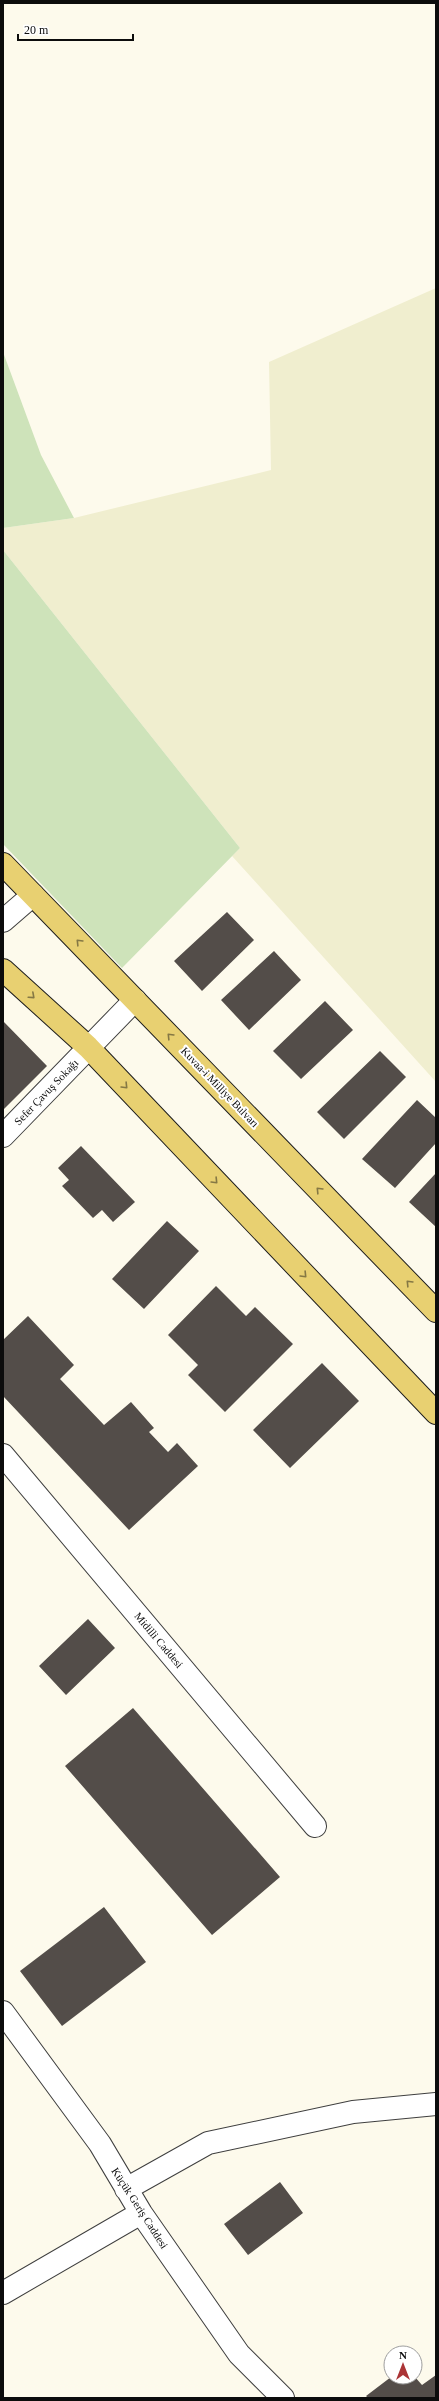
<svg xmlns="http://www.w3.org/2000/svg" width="439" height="2401" viewBox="0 0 439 2401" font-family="'Times New Roman',serif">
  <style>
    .farmland { fill: #f0eecf }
    .green { fill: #cee3ba }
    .building { fill: #534d49 }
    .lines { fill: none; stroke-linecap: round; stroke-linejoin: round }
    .minor-casing { stroke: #3f3f3f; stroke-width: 24 }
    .major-casing { stroke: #1d1d1d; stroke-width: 24 }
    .minor { stroke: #fff; stroke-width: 22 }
    .major { stroke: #e8d071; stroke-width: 22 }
    .oneway { stroke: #857844 }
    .labels { text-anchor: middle; stroke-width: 4; stroke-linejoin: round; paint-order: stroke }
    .street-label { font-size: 11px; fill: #0c0c0c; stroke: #fff }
  </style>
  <rect width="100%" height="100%" fill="#fdfaec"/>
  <path class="farmland" d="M436,288V1082L232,856L240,848L3,550V528L74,518L271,470L269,362Z"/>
  <path class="green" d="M3,352L41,455L74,518L3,528Z
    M3,550L240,848L122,968L3,844Z"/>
  <path class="building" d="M227,912L254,940L202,991L174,961Z
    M274,951L301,980L249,1030L221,1000Z
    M325,1001L353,1030L301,1079L273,1051Z
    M3,1021L47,1066L3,1110Z
    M380,1051L406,1077L344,1139L317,1112Z
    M417,1100L436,1118V1143L395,1188L362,1159Z
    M81,1146L135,1202L113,1222L102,1210L93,1218L62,1186L69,1180L58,1168Z
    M436,1173V1227L409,1202Z
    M167,1221L199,1251L144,1309L112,1279Z
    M216,1286L246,1316L255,1307L293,1344L225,1412L188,1375L198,1365L168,1335Z
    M28,1316L74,1365L60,1379L104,1425L131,1402L154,1428L149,1432L168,1452L177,1443L198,1466L129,1530L3,1396V1340Z
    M322,1363L359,1401L290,1468L253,1430Z
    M88,1619L115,1648L66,1695L39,1666Z
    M133,1708L280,1877L212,1935L65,1766Z
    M104,1907L146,1962L62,2026L20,1971Z
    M280,2182L303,2213L248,2255L224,2224Z
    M436,2375V2398H368L366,2396L391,2377H415L422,2385Z"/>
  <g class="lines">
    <g class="minor-casing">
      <path id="minor" d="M3,921L33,895
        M3,1136L135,1000
        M3,1455L315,1826
        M3,2012L100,2144L141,2213L239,2354L283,2398
        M126,2189L208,2143L353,2112L436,2104
        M3,2293L141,2213"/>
    </g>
    <g class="major-casing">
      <path id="major" d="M3,864L436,1311
        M3,970L88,1047L436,1413"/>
    </g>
    <use href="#minor" class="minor"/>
    <use href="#major" class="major"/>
  </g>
  <defs><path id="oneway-chevron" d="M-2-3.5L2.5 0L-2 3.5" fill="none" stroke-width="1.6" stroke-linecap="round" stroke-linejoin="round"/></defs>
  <g class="oneway">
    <use href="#oneway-chevron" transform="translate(79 942) rotate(-134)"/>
    <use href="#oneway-chevron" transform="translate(32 996) rotate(42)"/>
    <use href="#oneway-chevron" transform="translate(170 1036) rotate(-134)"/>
    <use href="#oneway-chevron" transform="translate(125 1086) rotate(46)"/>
    <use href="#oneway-chevron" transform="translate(215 1181) rotate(46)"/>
    <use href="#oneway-chevron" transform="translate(319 1190) rotate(-134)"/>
    <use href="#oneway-chevron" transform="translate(304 1275) rotate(46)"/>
    <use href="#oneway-chevron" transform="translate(409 1283) rotate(-134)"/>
  </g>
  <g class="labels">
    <g class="street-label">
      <text transform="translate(220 1087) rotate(46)" y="4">Kuvaa-i Milliye Bulvarı</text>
      <text transform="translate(46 1092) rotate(-46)" y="4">Sefer Çavuş Sokağı</text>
      <text transform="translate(159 1640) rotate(50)" y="4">Midilli Caddesi</text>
      <text transform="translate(140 2208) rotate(57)" y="4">Küçük Geriş Caddesi</text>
    </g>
  </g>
  <rect width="439" height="2401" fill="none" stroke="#0c0c0c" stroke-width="8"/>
  <g transform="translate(403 2365)"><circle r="19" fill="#ffffff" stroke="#9e9e9e"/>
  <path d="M0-3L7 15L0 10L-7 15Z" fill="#ab3436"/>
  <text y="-6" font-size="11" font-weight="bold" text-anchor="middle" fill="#0c0c0c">N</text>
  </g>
  <path d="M18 34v6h115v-6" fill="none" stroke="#0c0c0c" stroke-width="2"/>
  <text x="24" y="34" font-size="12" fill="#0c0c0c" stroke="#ffffff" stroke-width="3" paint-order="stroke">20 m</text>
</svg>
